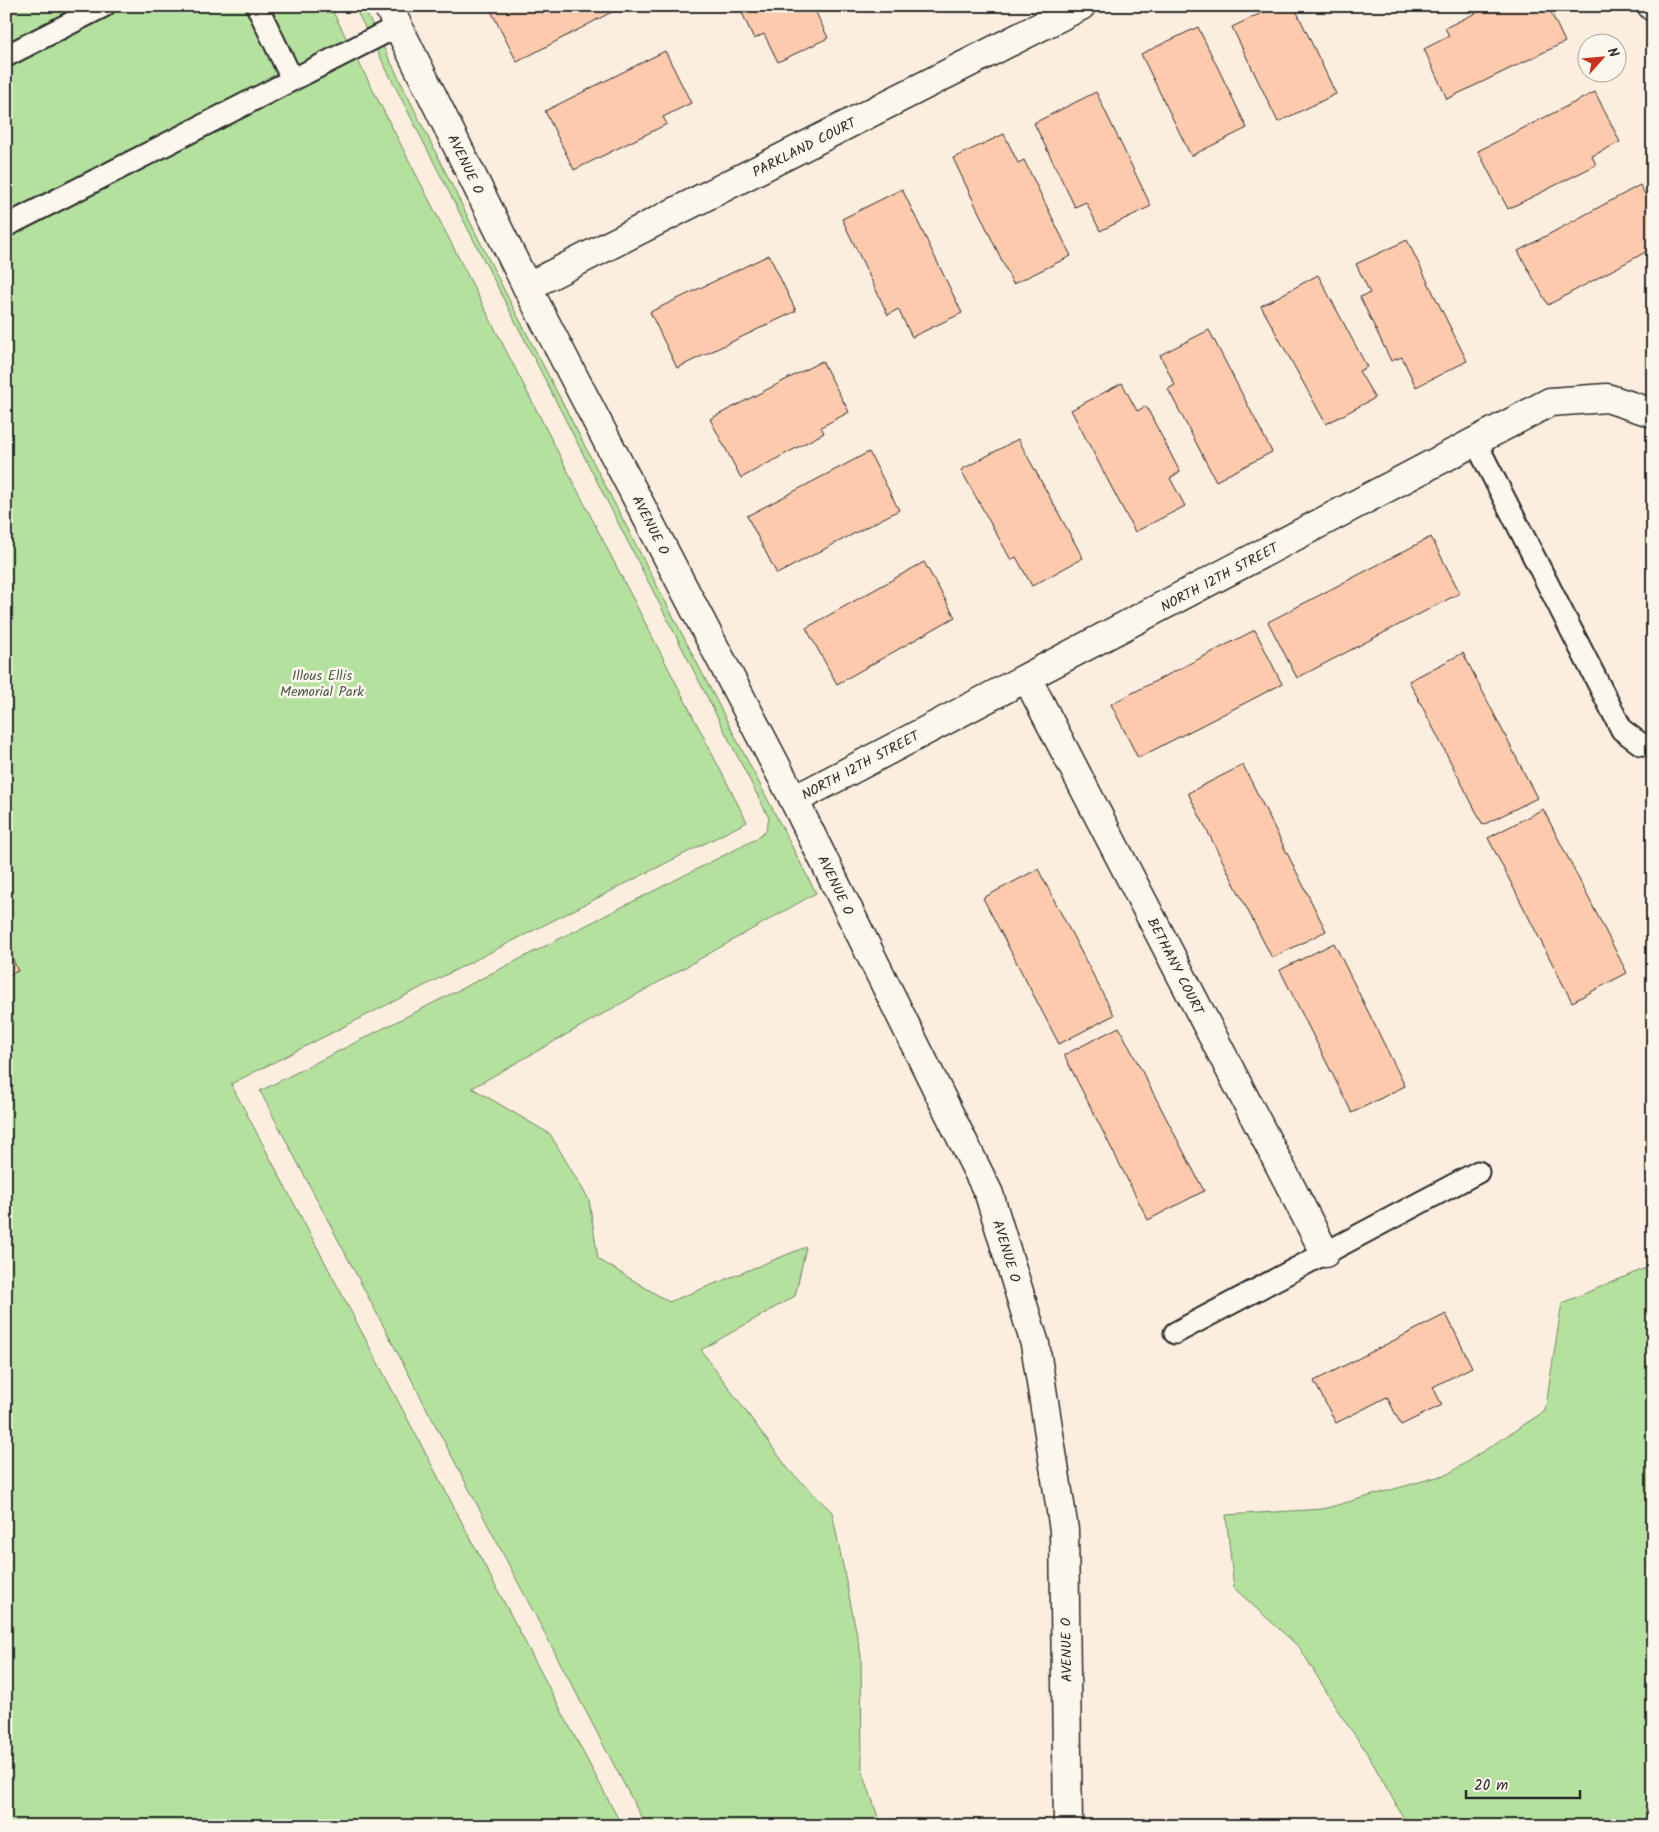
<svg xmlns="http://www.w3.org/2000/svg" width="1659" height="1832" viewBox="0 0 1659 1832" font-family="Kalam,sans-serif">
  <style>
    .green { fill: #b5e19e; stroke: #708664 }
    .building { fill: #fdcaad; stroke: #2b2b2b }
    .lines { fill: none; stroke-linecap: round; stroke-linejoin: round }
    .service-casing { stroke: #2b2b2b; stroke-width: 25 }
    .minor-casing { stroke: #2b2b2b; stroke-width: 31 }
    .tertiary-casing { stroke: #2b2b2b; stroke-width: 31 }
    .service { stroke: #fbf7ec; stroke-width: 21 }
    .minor { stroke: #fbf7ec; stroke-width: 28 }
    .tertiary { stroke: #fbf7ec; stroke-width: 28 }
    .labels { text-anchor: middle; stroke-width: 5; stroke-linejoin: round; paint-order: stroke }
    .street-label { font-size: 14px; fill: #2b2b2b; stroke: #fbf7ec }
    .park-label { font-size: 14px; fill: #4e5848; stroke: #fbf7ec }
  </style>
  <rect width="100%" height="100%" fill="#fbeedf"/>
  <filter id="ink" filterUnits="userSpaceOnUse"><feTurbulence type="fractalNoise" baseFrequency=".02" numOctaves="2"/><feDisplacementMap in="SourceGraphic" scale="10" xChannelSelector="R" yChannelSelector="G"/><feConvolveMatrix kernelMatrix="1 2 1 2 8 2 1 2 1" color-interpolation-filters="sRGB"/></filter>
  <g filter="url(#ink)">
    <path class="green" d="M6,6H330L747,822L231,1084L622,1826H6Z
      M354,6H363L499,280L816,893L472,1088L550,1134L589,1200L598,1259L669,1302L806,1247L795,1296L701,1350L789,1470L832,1512L861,1655L862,1769L881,1826H646L260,1091L756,839L766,830L769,818Z
      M1653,1265V1826H1408L1366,1751L1340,1714L1300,1648L1234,1588L1226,1515L1323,1509L1448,1474L1545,1411L1562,1303Z"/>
    <path class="building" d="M490,6H623L517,62L489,7Z
      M739,6H813L828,38L778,62L764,34L754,39Z
      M1276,6H1294L1336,94L1278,122L1232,27Z
      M1490,6H1548L1565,42L1447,99L1424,49L1449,36L1445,28Z
      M1198,27L1247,128L1191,156L1141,54Z
      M665,51L691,103L663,117L667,124L574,170L545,111Z
      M1096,92L1151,206L1100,231L1086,202L1075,207L1034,123Z
      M1595,92L1620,142L1592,156L1596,165L1508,209L1478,151Z
      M1004,134L1018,163L1024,160L1071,256L1013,284L953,158Z
      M1640,185L1653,209V248L1548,305L1518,251Z
      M902,189L962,313L912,337L898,309L888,315L842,219Z
      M1407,240L1467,361L1416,387L1402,357L1391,361L1360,297L1370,293L1356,264Z
      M769,255L796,311L677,368L650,312Z
      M1318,275L1367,367L1359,371L1375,398L1326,424L1261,306Z
      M1209,330L1272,452L1216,481L1168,389L1175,385L1160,355Z
      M822,361L849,412L821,427L824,433L741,478L710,419Z
      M1122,383L1137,411L1146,406L1180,472L1170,478L1185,506L1135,532L1071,410Z
      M1018,439L1083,558L1032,586L1016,557L1011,560L961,470Z
      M869,452L899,510L777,574L747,516Z
      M1431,537L1460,593L1297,678L1268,622Z
      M924,562L955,617L837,684L806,628Z
      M1255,630L1282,684L1138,758L1111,704Z
      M1463,653L1537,798L1483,825L1409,681Z
      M1243,765L1326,931L1272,958L1188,793Z
      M1543,809L1627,973L1572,1002L1488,838Z
      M1038,869L1114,1015L1059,1044L983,898Z
      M1334,943L1405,1086L1352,1113L1280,970Z
      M6,945L18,971L6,976Z
      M1119,1027L1204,1191L1148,1220L1064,1055Z
      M1446,1314L1472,1367L1433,1387L1442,1405L1401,1425L1387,1397L1336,1423L1314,1381Z"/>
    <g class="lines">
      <g class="service-casing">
        <path id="service" d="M257,6L292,79
          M6,56L104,6
          M6,226L398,26
          M1475,441L1622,730L1641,744L1653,745
          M1175,1333L1478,1172"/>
      </g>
      <g class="minor-casing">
        <path id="minor" d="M1652,6L1653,7
          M527,287L1081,6
          M1027,678L1325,1253
          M794,800L1550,402L1607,398L1653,413"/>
      </g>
      <g class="tertiary-casing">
        <path id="tertiary" d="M388,6L527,287L794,800L989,1194L1035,1344L1064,1530L1068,1826"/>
      </g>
      <use href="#service" class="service"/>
      <use href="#minor" class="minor"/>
      <use href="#tertiary" class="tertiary"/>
    </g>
  </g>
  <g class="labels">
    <g class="street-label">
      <text transform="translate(804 147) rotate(-27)" y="5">PARKLAND COURT</text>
      <text transform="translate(466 164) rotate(64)" y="5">AVENUE O</text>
      <text transform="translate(651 525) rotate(63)" y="5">AVENUE O</text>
      <text transform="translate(1219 577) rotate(-28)" y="5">NORTH 12TH STREET</text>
      <text transform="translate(860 765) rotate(-28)" y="5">NORTH 12TH STREET</text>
      <text transform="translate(836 885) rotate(64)" y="5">AVENUE O</text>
      <text transform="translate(1176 966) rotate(63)" y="5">BETHANY COURT</text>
      <text transform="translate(1007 1251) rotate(73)" y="5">AVENUE O</text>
      <text transform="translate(1066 1650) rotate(-91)" y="5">AVENUE O</text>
    </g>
    <g class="park-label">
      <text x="322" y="680">Illous Ellis<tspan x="322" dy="16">Memorial Park</tspan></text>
    </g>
  </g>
  <rect width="1659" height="1832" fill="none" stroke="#fbf7ec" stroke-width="25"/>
  <rect x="12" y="12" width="1634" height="1807" fill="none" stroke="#2b2b2b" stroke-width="2" filter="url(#ink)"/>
  <g transform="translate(1602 58) rotate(63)"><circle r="24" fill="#fbf7ec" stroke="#a8a59f"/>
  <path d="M0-4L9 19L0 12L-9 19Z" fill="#c8321e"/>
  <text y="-8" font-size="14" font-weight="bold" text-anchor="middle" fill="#2b2b2b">N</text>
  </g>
  <path d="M1466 1790v8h114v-8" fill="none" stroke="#2b2b2b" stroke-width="2.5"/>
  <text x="1474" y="1790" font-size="15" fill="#2b2b2b" stroke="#fbf7ec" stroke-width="4" paint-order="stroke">20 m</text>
</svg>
